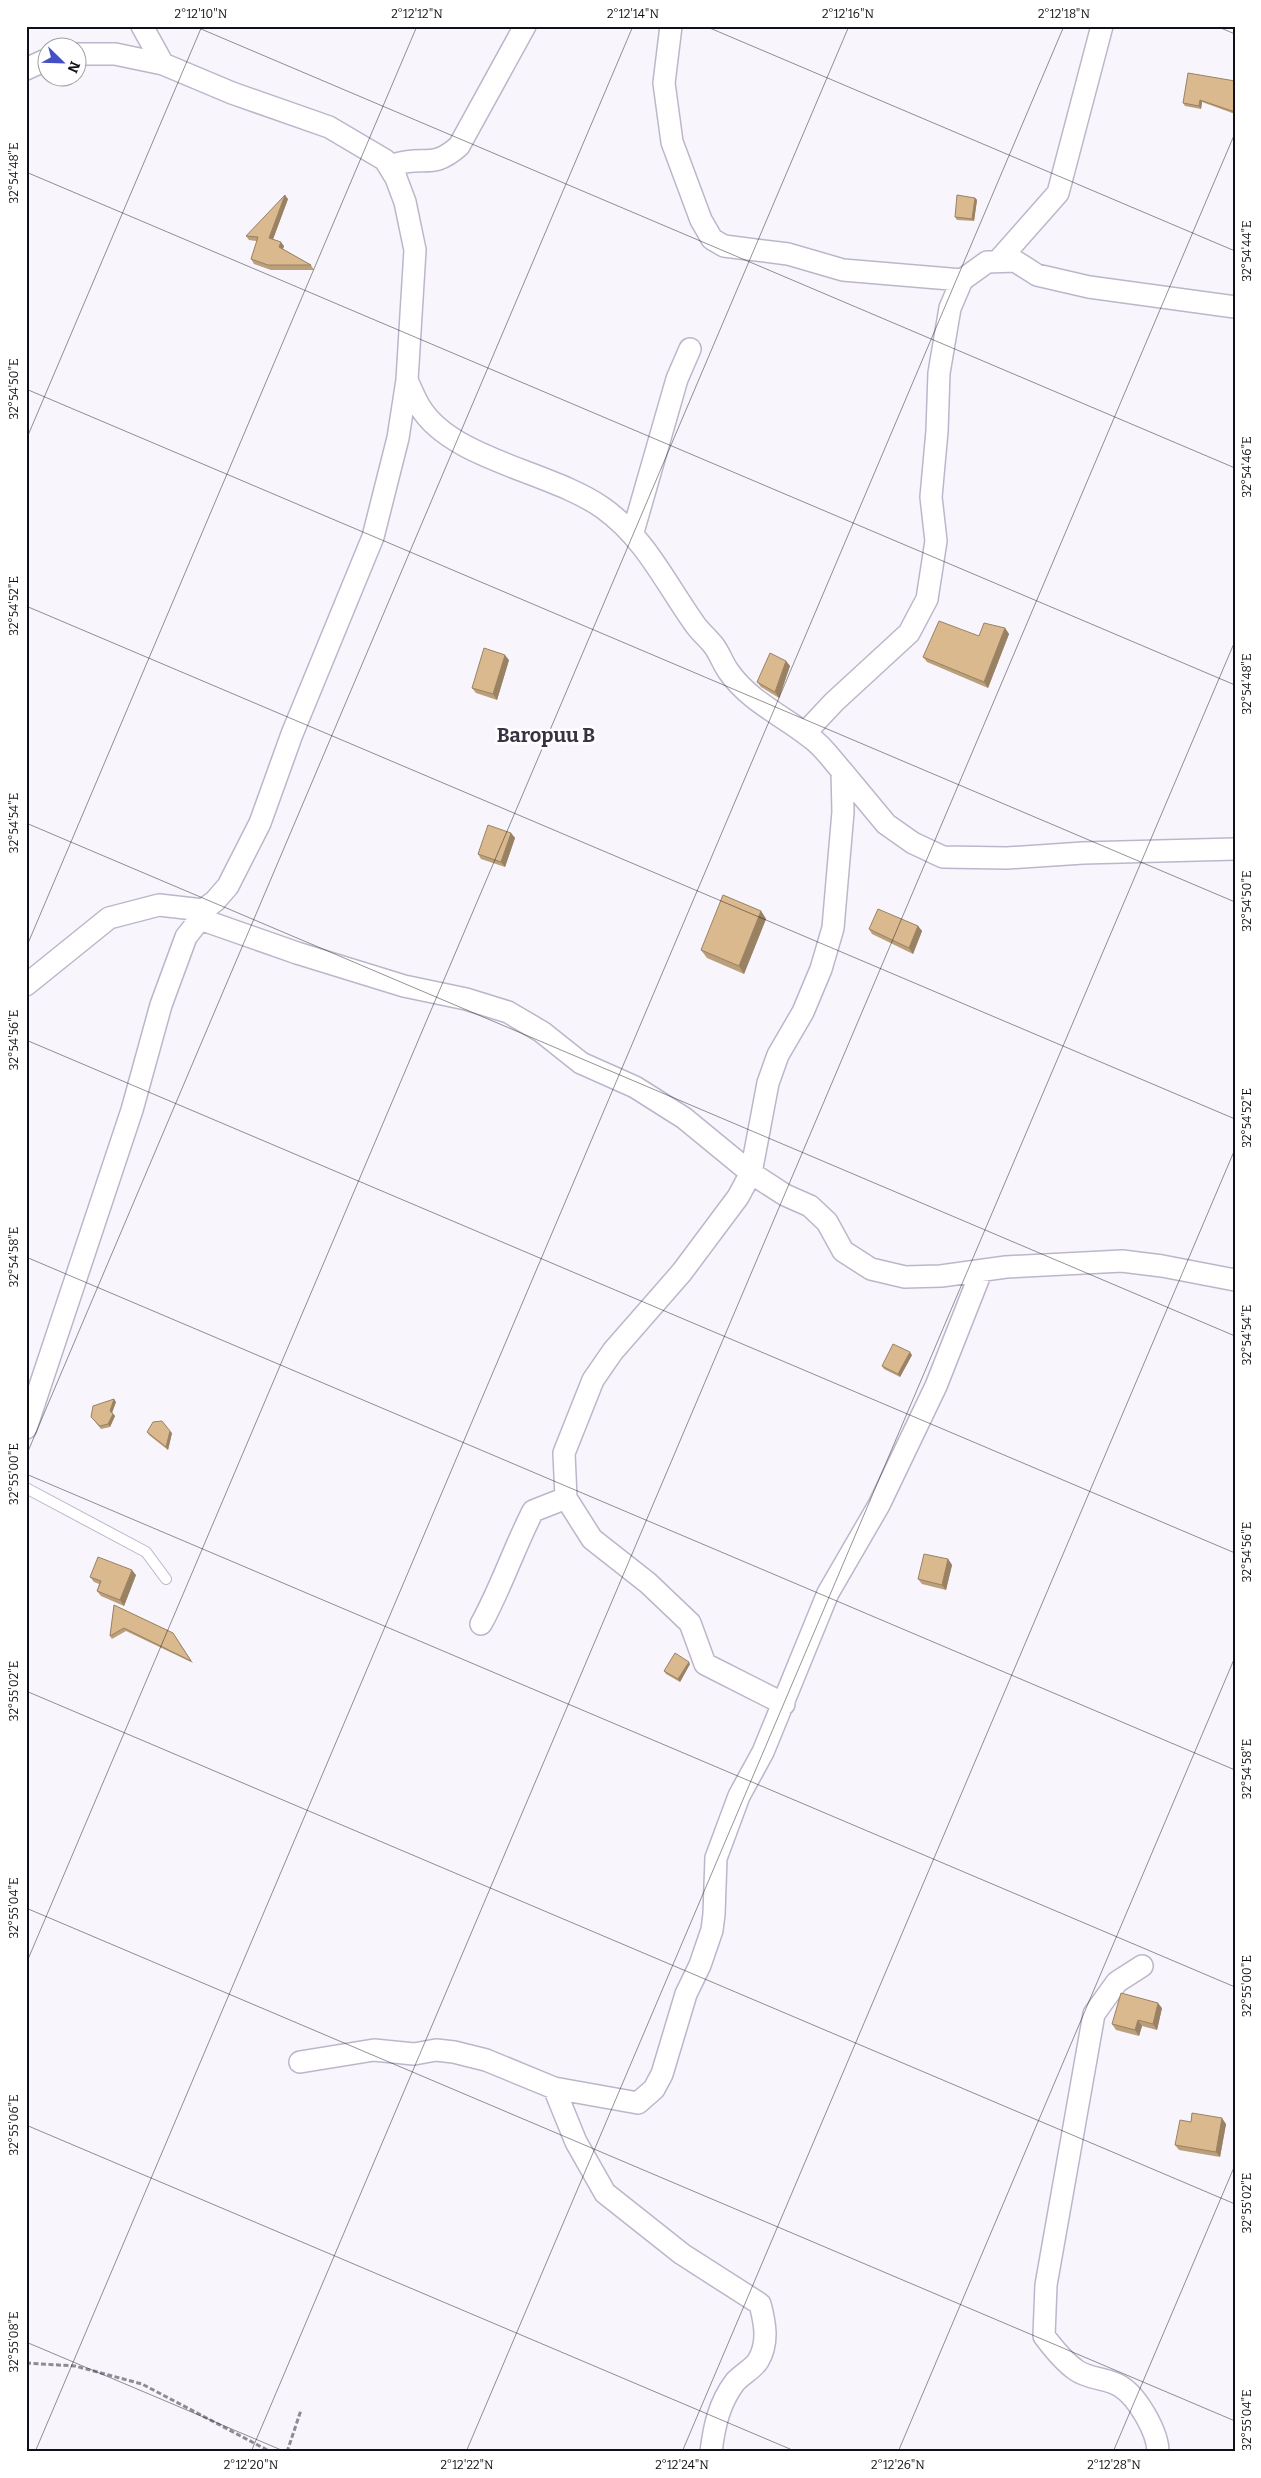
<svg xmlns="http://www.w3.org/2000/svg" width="1261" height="2478" viewBox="0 0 1261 2478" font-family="Bitter,serif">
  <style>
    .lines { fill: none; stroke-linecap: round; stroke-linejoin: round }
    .lane-casing { stroke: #bdb6ca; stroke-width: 12 }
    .street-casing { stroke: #bdb6ca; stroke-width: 24 }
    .path { stroke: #8e8c93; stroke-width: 3; stroke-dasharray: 5 2.5; stroke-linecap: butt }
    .lane { stroke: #fff; stroke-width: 10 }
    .street { stroke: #fff; stroke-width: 21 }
    .wall { fill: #bb9f7a }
    .shaded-wall { fill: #998263 }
    .building { fill: #dab98e; stroke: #998263 }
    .ticks { fill: none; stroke: #121017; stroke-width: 1; stroke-opacity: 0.45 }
    .labels { text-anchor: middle; stroke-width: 5; stroke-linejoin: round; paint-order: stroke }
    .quarter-label { font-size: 20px; font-weight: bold; fill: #383242; stroke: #fff }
    .neatline { fill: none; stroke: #121017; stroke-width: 2 }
    .ticks-label { font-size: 12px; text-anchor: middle; fill: #121017 }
  </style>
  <rect width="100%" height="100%" fill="#f8f5fd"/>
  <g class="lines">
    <g class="lane-casing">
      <path id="lane" d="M26,1488L146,1552L166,1579"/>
    </g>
    <g class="street-casing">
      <path id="street" d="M671,26L664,83L672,142L701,220L712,239L724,246L788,254L843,270L962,280
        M78,54H115L163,64
        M26,69L48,59
        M396,178L394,168L396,164C425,155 432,170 459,146L525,26
        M998,261L1058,193L1102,26
        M407,380C411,389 415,399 420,407C452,460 553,472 603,508C645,538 665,582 694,623C699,631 708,638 714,646C720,654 723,664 729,672C750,702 784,716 811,738C823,746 832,760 842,771L843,812L833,928L821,969L803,1012L778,1055L768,1083L751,1173L738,1197L682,1272L613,1351L593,1380L564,1453L566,1498L592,1539L648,1583L690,1623L705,1664L784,1704
        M633,532L677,379L690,349
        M805,733L834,702L909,633L927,599L936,541L931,497L937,431L939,373L950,308L962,280L987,262L1015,261L1037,275L1089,287L1235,307
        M842,771L886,824L913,843L943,857L1007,858L1083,853L1235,849
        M200,919L297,953L404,986L466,999L508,1012L542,1032L581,1063L635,1087L684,1118L751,1173L785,1195L810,1206L827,1222L843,1251L871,1269L905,1277L941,1276L1006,1267L1122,1261L1162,1266L1235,1280
        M26,985L109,918L159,905L203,910
        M26,1428L132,1110L161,1005L186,937L200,919L203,910L215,901L228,886L260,823L292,734L373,537L398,438L407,380L415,250L405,202L396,178L385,160L329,127L232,93L163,64L142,26
        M481,1624C501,1588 514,1548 533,1511L566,1498
        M1142,1966L1117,1982L1094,2014L1046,2285L1044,2336C1053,2348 1063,2361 1076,2370C1088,2379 1107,2378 1120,2386C1137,2396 1158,2432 1158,2452
        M300,2062L374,2050L414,2054L436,2050L454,2052L486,2060L554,2088L638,2103L654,2089L662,2074L686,1994L700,1965L712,1930L714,1914L716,1858L739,1796L763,1752L828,1593L879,1505L936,1386L981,1272
        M554,2088L576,2142L605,2193L682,2254L760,2304C765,2323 769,2343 758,2361C753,2369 742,2374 735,2382C719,2403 714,2427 711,2452"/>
    </g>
    <path class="path" d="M26,2363L75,2366L142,2384L271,2452
      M287,2452L301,2410"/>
    <use href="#lane" class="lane"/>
    <use href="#street" class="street"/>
  </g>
  <path class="wall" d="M1235,81V114L1202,102L1201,109L1185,106L1183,103Z
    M975,198L977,200L974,221L957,220L955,217Z
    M288,199L273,239L284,246L283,249L311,265L314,270H271L254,264L251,259L257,241L249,240L246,236Z
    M1005,628L1009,634L988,688L927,662L923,657L979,636Z
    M509,660L497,700L476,693L472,688Z
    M786,661L790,666L779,698L761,687L757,682Z
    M511,833L515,838L505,867L481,859L478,854Z
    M761,911L766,919L744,974L707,958L701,950Z
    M918,926L922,931L913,954L872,934L869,929Z
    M912,1355L900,1377L884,1369L882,1366Z
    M116,1402L112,1412L115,1416L110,1427L101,1429L91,1417Z
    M147,1432L172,1433L168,1450L149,1435Z
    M948,1559L952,1565L946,1590L922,1584L918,1579Z
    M136,1575L124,1606L101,1596L97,1591L99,1584L94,1582L90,1577Z
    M114,1605L173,1633L193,1663L126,1631L112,1639L110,1636Z
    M690,1664L680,1682L666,1674L664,1671Z
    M1162,2008L1157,2030L1142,2026L1139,2036L1116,2030L1112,2024Z
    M1191,2122L1226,2124L1220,2157L1179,2150L1175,2145Z"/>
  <path class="shaded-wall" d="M1200,100L1202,102L1201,109L1199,106Z
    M285,195L288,199L272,242L269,238Z
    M975,198L977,200L974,221L972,219Z
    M281,242L284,246L282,251L279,247Z
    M1005,628L1009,634L988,688L984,682Z
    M505,655L509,660L497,700L493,694Z
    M786,661L790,666L779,698L775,692Z
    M511,833L515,838L505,867L501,862Z
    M761,911L766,919L744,974L739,966Z
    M918,926L922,931L913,954L909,948Z
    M910,1352L912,1355L900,1377L898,1374Z
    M114,1399L116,1402L112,1413L110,1411Z
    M113,1414L115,1416L110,1427L108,1424Z
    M170,1431L172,1433L168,1450L166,1447Z
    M948,1559L952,1565L946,1590L942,1585Z
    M132,1570L136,1575L124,1606L120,1600Z
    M689,1662L690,1664L680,1682L678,1679Z
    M1158,2003L1162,2008L1157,2030L1153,2024Z
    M1138,2020L1142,2026L1139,2036L1135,2030Z
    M1222,2118L1226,2124L1220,2157L1216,2152Z"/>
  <path class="building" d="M1188,73L1235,81V112L1200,100L1199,106L1183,103Z
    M285,195L269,238L281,242L279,247L311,265H268L251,259L258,237L246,236Z
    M957,195L975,198L972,219L955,217Z
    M939,621L979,636L984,623L1005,628L984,682L923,657Z
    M484,648L505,655L493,694L472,688Z
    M770,653L786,661L775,692L757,682Z
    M488,825L511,833L501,862L478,854Z
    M723,895L761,911L739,966L701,950Z
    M878,909L918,926L909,948L869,929Z
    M893,1344L910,1352L898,1374L882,1366Z
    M114,1399L110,1411L113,1414L108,1424L100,1426L91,1417L93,1406Z
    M162,1421L170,1431L166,1447L147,1432L153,1422Z
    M924,1554L948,1559L942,1585L918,1579Z
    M98,1557L132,1570L120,1600L97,1591L101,1581L90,1577Z
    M114,1605L173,1633L191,1661L124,1628L110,1636Z
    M675,1653L689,1662L678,1679L664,1671Z
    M1121,1993L1158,2003L1153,2024L1138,2020L1135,2030L1112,2024Z
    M1192,2113L1222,2118L1216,2152L1175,2145L1180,2120L1191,2122Z"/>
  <path class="ticks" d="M194,26L1235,468M705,26L1235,251M1216,26L1235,34M26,172L1235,685M26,389L1235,902M26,440L202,26M26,606L1235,1119M26,823L1235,1336M26,948L417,26M26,1040L1235,1553M26,1257L1235,1770M26,1456L633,26M26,1474L1235,1987M26,1691L1235,2204M26,1908L1235,2421M26,1964L849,26M26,2125L797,2452M26,2342L286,2452M35,2452L1064,26M251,2452L1235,133M466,2452L1235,641M682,2452L1235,1149M898,2452L1235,1657M1113,2452L1235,2165"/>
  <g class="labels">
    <g class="quarter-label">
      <text x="546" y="742">Baropuu B</text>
    </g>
  </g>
  <rect width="1261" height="2478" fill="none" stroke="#ffffff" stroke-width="55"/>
  <g transform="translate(62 62) rotate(113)"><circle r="24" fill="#ffffff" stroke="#a09fa2"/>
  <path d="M0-4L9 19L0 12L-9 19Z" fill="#454fc4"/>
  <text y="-8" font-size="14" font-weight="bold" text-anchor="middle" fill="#121017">N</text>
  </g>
  <rect x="28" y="28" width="1206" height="2422" class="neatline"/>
  <g class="ticks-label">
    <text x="201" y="18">2°12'10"N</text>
    <text x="417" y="18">2°12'12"N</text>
    <text x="633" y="18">2°12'14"N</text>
    <text x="848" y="18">2°12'16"N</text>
    <text x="1064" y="18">2°12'18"N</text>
    <text transform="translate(14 173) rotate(-90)" y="4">32°54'48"E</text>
    <text transform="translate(1247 251) rotate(-90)" y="4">32°54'44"E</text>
    <text transform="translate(14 389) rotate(-90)" y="4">32°54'50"E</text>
    <text transform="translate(1247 467) rotate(-90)" y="4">32°54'46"E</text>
    <text transform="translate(14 606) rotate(-90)" y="4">32°54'52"E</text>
    <text transform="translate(1247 684) rotate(-90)" y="4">32°54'48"E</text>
    <text transform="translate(14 823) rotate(-90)" y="4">32°54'54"E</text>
    <text transform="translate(1247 901) rotate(-90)" y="4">32°54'50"E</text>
    <text transform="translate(14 1040) rotate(-90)" y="4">32°54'56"E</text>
    <text transform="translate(1247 1118) rotate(-90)" y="4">32°54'52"E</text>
    <text transform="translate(14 1257) rotate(-90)" y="4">32°54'58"E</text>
    <text transform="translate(1247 1335) rotate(-90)" y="4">32°54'54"E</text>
    <text transform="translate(14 1474) rotate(-90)" y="4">32°55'00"E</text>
    <text transform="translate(1247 1552) rotate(-90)" y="4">32°54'56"E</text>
    <text transform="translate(14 1691) rotate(-90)" y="4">32°55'02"E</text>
    <text transform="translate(1247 1769) rotate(-90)" y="4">32°54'58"E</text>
    <text transform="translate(14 1908) rotate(-90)" y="4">32°55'04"E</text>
    <text transform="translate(1247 1986) rotate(-90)" y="4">32°55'00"E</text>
    <text transform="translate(14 2125) rotate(-90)" y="4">32°55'06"E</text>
    <text transform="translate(1247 2203) rotate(-90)" y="4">32°55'02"E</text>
    <text transform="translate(14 2342) rotate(-90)" y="4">32°55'08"E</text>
    <text transform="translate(1247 2420) rotate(-90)" y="4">32°55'04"E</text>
    <text x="251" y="2469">2°12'20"N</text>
    <text x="467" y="2469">2°12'22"N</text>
    <text x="682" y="2469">2°12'24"N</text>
    <text x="898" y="2469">2°12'26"N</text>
    <text x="1114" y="2469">2°12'28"N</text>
  </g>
</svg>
